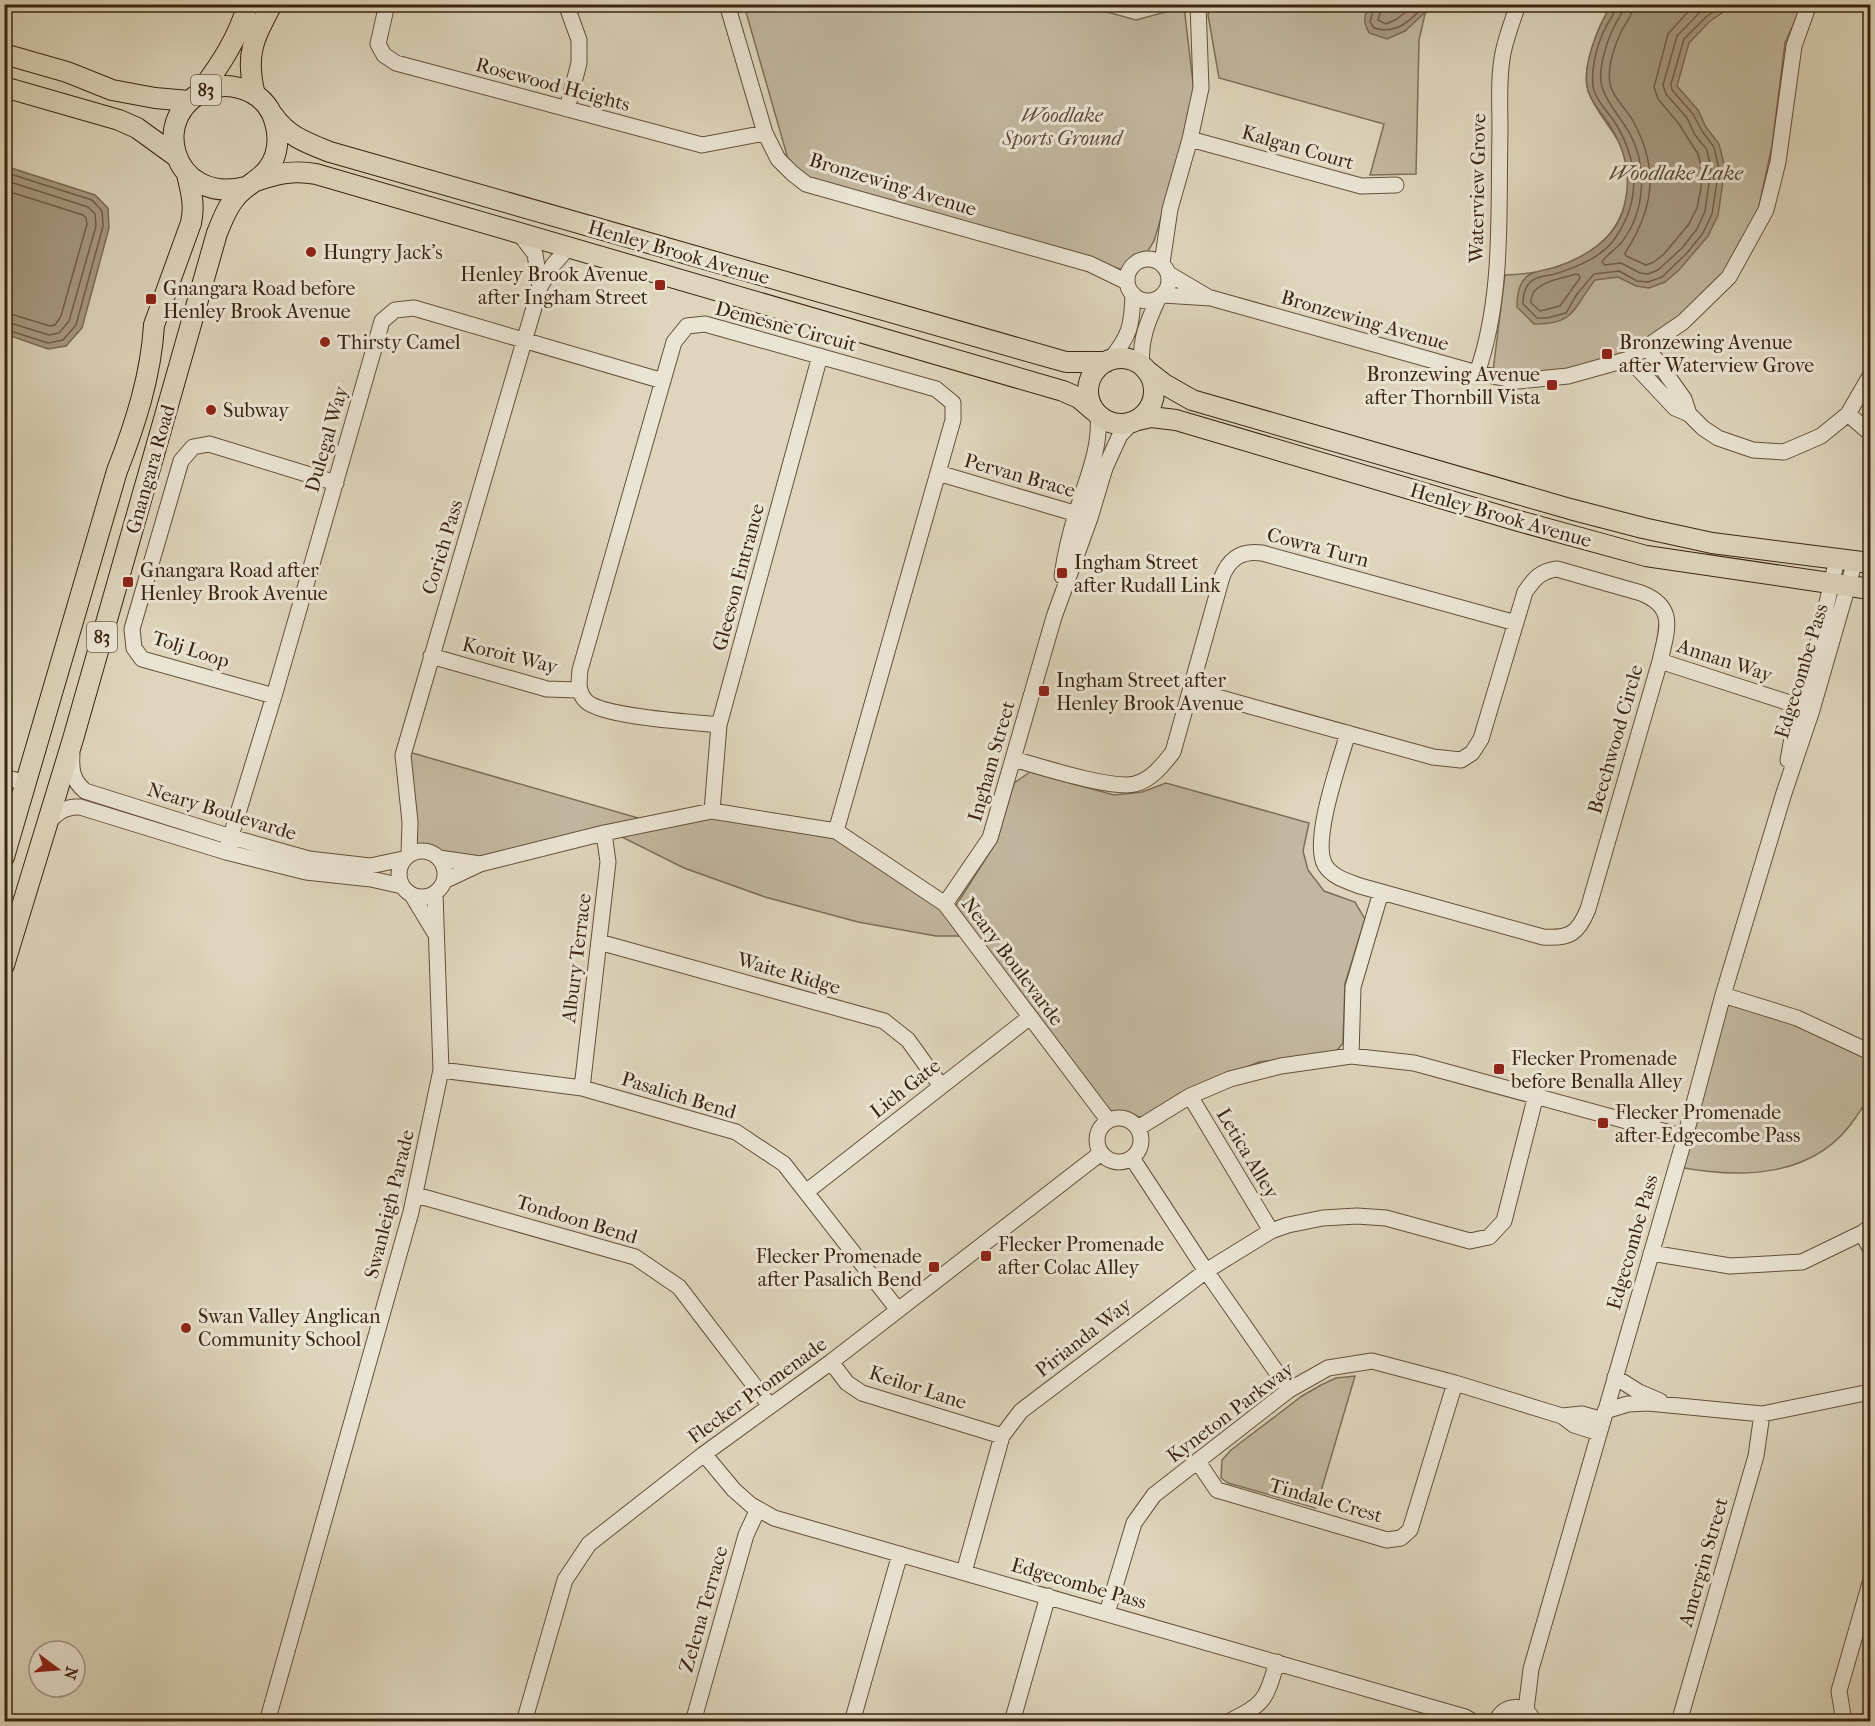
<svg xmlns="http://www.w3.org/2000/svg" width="1875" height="1726" viewBox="0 0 1875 1726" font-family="'IM FELL French Canon',serif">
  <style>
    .green { fill: #c2b79f; stroke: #7e6e58; stroke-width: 1.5 }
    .water { fill: #a79982; stroke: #7c6a54; stroke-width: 1.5 }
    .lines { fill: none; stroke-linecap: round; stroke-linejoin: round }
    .shore { stroke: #715e49; stroke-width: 1.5 }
    .minor-casing { stroke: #64503b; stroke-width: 17 }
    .major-casing { stroke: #3b2410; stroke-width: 22 }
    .minor { stroke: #eae4d3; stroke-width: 15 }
    .major { stroke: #ded5bc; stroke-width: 20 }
    .poi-dot { fill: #8f2418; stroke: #eae4d3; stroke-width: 2 }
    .labels { text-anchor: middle; stroke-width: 6; stroke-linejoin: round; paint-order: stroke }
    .shield { fill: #eae4d3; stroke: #705e4a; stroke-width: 1.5 }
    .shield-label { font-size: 18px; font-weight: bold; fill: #3b2410 }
    .street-label { font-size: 20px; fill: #3b2410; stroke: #eae4d3 }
    .park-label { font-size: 20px; font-style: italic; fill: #5d4934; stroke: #eae4d3 }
    .poi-label { font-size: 20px; fill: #3b2410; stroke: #eae4d3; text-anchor: start }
    .water-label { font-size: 21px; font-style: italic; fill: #5b4732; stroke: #eae4d3 }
  </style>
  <rect width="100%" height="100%" fill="#ded5bc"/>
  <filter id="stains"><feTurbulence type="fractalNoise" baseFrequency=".00333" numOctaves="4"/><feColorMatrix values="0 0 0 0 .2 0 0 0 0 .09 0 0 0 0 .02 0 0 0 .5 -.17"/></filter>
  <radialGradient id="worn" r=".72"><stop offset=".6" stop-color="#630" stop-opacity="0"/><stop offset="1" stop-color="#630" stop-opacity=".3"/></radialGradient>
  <path class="green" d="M1078,4L1136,20L1184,7L1194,91L1186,135L1154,241L1142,261L1127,271L816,183L800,173L788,159L744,5Z
    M1211,4L1433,5L1425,14L1419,40L1416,174L1370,175L1384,124L1219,78L1208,15Z
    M1612,5H1802L1785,43L1772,146L1757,215L1728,270L1668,330L1609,360L1545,375L1493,371L1505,275C1555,274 1615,254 1626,199C1629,185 1629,168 1625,154C1616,131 1596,114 1588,91C1581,68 1599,23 1612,5Z
    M409,752L652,822L710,811L834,838L943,908L965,936H936L858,922L765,897L684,868L612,832L496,865L444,869C438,858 431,855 418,854Z
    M1030,772L1114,795L1142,792L1166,783L1309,823L1303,851L1308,870L1324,891L1355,902L1365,919L1345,984L1343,1043L1335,1053L1259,1062L1185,1092L1144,1117L1112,1115L953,910L997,841L1014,783Z
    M1728,995L1870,1052C1870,1065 1873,1081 1870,1093C1869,1101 1860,1110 1856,1117C1816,1178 1743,1179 1678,1167Z
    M1355,1376L1316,1508L1228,1483L1221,1478L1222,1460L1231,1450L1302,1396L1321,1385L1336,1378Z"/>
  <path class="water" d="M1371,4H1433V5L1405,31L1387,39L1369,33C1363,21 1363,16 1371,4Z
    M1612,5H1734L1710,21L1689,43L1677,86L1698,110L1706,127L1719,144L1725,168L1718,215L1708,236L1679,270L1665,282L1649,288L1636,286L1618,277L1595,280C1573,308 1575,325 1534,324L1517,307C1517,296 1519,281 1529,275C1537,270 1548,270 1556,267C1588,256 1618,238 1625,203C1632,172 1624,146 1607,121C1600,112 1591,101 1588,90C1581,67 1599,23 1612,5Z
    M5,166L95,195L108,208L109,228L82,328L66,346L48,349L5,334Z"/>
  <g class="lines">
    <path class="shore" d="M1375,4L1370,22L1374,28C1396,35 1411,21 1425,4
      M1383,4L1378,20L1386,24L1397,19L1415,4
      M1617,4C1616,13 1608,21 1605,29C1597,44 1591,69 1593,86C1595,99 1607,111 1614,121C1638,159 1642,198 1616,237C1603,257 1577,267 1555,274C1548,276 1539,276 1533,280C1525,285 1523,296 1523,304L1537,318H1547L1566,313L1577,294L1594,274L1619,271L1637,281L1648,282L1662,277L1687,253L1703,233L1712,214L1719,169L1714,147L1702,131L1693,114L1672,90L1671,84L1684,39L1706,17L1724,4
      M1624,4C1624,13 1618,18 1615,25C1607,40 1597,71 1602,87C1607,104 1622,119 1630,134C1648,168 1645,213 1621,243C1615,250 1606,255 1602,262L1605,265L1621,263L1640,273L1648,274L1658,270L1682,248L1697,229L1705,211L1711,169L1707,150L1695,135L1687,118L1666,94L1663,85L1677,36L1701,11L1711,4
      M1633,4C1633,15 1627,21 1622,30C1615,44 1607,67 1610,83C1612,96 1625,108 1632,119C1659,167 1655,207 1625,253L1626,256L1646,265L1654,262L1664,254L1689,224L1697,208L1701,188L1702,170L1698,154L1679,124L1658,99L1654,87L1668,34L1695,4
      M4,172L92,200L102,211L103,226L76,325L63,340L48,343L4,329
      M4,180L88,207L95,214L96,226L69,321L59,333L49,335L4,321
      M4,190L83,215L86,218L87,224L61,316L55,325L50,326L4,312
      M1576,274L1579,275L1580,278L1560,306L1540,311L1531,303C1529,282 1561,279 1576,274Z"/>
    <g class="minor-casing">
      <path id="minor" d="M387,4L378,44L384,55L396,63L702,145L765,133
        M566,4L579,40V63L567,109
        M727,4L765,133L778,159L792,173L806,184L1090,264L1127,282
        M1190,139L1361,186L1396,185
        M519,233L535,254L540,287
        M1127 280a21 21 0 1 1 42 0a21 21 0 1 1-42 0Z
        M1162,263L1170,209L1190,139L1201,88L1198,4
        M1169,274L1208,297
        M1163,295L1211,298L1477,373L1518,381L1568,376L1629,359L1683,322L1729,277L1766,210L1778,162L1794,46L1809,4
        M1647,347L1684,399L1689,414
        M1629,359L1675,408L1689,414L1703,428L1718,438L1753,450L1784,452L1821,436L1848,414L1870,376
        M1109,361C1130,336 1132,326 1133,294
        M1142,366C1139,341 1148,321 1158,299
        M1477,373C1504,296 1498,212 1500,131C1500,106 1498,78 1503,53C1506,37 1513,20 1518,4
        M1848,414L1870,433
        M938,473L1084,516
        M1062,576C1065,554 1070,533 1077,511C1086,480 1101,449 1098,415
        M431,656L547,689L579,690
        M1660,661L1805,708
        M1192,690L1433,757L1461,760L1472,753L1481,739L1525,592C1534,579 1540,571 1557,569L1641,593C1677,607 1667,630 1660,661L1588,909C1578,934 1569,939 1543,937L1360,886C1347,881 1332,877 1325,865C1311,841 1340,761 1348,733
        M274,696L142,659L134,648L132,629L181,461L193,447L209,444L336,483
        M719,725C692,722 602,717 586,701C577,692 579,682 580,670L674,342L687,326L705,324L936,389L953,403V420L836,831
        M72,754C71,769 72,780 85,791L231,837L309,859L370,866L403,859
        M1013,759C1039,766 1112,790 1135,784C1152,779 1162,766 1173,752L1222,577C1229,559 1241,550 1262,553L1516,623
        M1788,760L1798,705L1818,642L1837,559
        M4,777L26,783
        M712,811L719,725L820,356
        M47,825C55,813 66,806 80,807L226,852L306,872L371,879L402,886
        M399 874a23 23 0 1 1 46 0a23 23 0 1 1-46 0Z
        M226,852L274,696L382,321L395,310L414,308L663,381
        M409,854L410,822L403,755L540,287L553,265L568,248
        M439,858L480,864
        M444,881L480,864L604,833L712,811L836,831L945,904L1108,1120
        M412,895L435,933
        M945,904L990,838L1054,617L1090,518L1105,468L1120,435L1133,422
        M599,942L884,1021L908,1040L941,1086
        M1723,995L1797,1018L1870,1052
        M1351,1056L1353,987L1381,892
        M441,1070L582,1088L736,1132L784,1164L898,1310
        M582,1088L608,862L604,833
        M1190,1096L1271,1231
        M1097 1140a22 22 0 1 1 44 0a22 22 0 1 1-44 0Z
        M1138,1128L1190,1096L1230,1079L1281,1066L1351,1056L1414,1063L1685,1137
        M1132,1158L1206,1271L1289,1390
        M806,1192L1030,1017
        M416,1195L635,1257L679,1287L770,1406
        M1862,1233L1870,1248
        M1651,1253L1730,1266L1802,1262L1862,1233L1870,1227
        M831,1362L847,1383L862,1393L1002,1436
        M1615,1377L1639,1392L1660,1401
        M1605,1411L1628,1404L1648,1403L1762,1414L1870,1392
        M1562,1416L1582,1414L1603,1420
        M704,1454L734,1490L751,1505L774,1518L1465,1717L1474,1722
        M1198,1462L1217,1490L1387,1540L1401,1538L1410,1530L1455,1383
        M964,1572L1002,1436L1021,1411L1206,1271L1271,1231L1288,1225L1323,1218L1357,1216L1386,1218L1470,1241L1489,1237L1504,1221L1536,1095
        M1107,1613L1134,1523L1154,1495L1289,1390L1328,1368L1372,1361L1455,1383L1562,1416L1574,1425L1599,1433
        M1526,1710L1531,1669L1685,1137L1723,995L1784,793L1812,710L1855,561
        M267,1722L411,1212L441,1070L435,893
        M524,1722L565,1580L589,1544L704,1454L831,1362L1101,1153
        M693,1722L746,1535L758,1509
        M852,1722L900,1554
        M1012,1722L1048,1596
        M1228,1722C1265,1703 1265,1702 1277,1662
        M1496,1722C1503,1703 1526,1702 1534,1722
        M1679,1722L1756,1456L1762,1414
        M1844,1722L1839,1691L1870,1583
        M1862,1722L1870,1720"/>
    </g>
    <g class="major-casing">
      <path id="major" d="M4,54L67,72L112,90L155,98L189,101
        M4,87L119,120L137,128L177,157
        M200,92C221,64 238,38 248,4
        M255,95C245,55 253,40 272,4
        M273,115C287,136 307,143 330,152L1066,362H1106
        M256,181C277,173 295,170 316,174L1063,391L1079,398L1094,411
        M1088 391a33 33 0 1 1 66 0a33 33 0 1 1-66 0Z
        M1146,370L1164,384L1192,400L1570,509L1643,528L1712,543L1870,563
        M1138,420L1151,417L1176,420L1515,520L1646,556L1870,589
        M4,857L117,471C135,425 151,376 154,325L191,223C195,205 191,192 187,174
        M4,965L73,739L217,233C222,221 227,207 236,197C245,186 258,181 267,170C285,148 279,109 254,94C241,87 225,83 210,89C147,111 170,206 246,187"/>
    </g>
    <use href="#minor" class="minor"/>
    <use href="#major" class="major"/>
  </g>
  <g class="poi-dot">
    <circle cx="311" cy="252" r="6"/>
    <rect x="654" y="279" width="12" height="12" rx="3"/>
    <rect x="145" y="293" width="12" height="12" rx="3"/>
    <circle cx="325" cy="342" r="6"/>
    <rect x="1601" y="348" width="12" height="12" rx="3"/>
    <rect x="1546" y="379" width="12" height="12" rx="3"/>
    <circle cx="211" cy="410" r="6"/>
    <rect x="1056" y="567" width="12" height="12" rx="3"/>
    <rect x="122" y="576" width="12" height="12" rx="3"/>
    <rect x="1038" y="685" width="12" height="12" rx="3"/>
    <rect x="1493" y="1063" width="12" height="12" rx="3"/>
    <rect x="1597" y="1117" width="12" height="12" rx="3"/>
    <rect x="980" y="1250" width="12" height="12" rx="3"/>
    <rect x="928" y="1261" width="12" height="12" rx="3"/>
    <circle cx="186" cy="1328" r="6"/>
  </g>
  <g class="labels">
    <g class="shield">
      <rect x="191" y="75" width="30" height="30" rx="4.5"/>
      <rect x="87" y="622" width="30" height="30" rx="4.5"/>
    </g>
    <g class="shield-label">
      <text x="206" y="96">83</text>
      <text x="102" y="643">83</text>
    </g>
    <g class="street-label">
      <text transform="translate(553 84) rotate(15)" y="7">Rosewood Heights</text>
      <text transform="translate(1298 147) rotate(16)" y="7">Kalgan Court</text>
      <text transform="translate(893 184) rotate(17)" y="7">Bronzewing Avenue</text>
      <text transform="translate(1477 188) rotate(-89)" y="7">Waterview Grove</text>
      <text transform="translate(679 252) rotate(16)" y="7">Henley Brook Avenue</text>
      <text transform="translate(1365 320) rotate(16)" y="7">Bronzewing Avenue</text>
      <text transform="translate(786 326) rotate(15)" y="7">Demesne Circuit</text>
      <text transform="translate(326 439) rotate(-74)" y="7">Dulegal Way</text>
      <text transform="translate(150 469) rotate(-74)" y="7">Gnangara Road</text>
      <text transform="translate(1020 475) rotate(16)" y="7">Pervan Brace</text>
      <text transform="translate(1501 515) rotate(16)" y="7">Henley Brook Avenue</text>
      <text transform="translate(442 547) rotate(-73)" y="7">Corich Pass</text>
      <text transform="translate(1318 547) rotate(15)" y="7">Cowra Turn</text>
      <text transform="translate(738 577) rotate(-75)" y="7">Gleeson Entrance</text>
      <text transform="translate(191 649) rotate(18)" y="7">Tolj Loop</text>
      <text transform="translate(510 655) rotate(14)" y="7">Koroit Way</text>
      <text transform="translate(1725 660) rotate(18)" y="7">Annan Way</text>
      <text transform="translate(1801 671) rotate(-73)" y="7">Edgecombe Pass</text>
      <text transform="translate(1615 739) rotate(-74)" y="7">Beechwood Circle</text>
      <text transform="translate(991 761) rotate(-74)" y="7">Ingham Street</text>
      <text transform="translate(222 811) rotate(17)" y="7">Neary Boulevarde</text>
      <text transform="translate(576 958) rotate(-83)" y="7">Albury Terrace</text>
      <text transform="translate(1013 961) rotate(53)" y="7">Neary Boulevarde</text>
      <text transform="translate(789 973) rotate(16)" y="7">Waite Ridge</text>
      <text transform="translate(905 1088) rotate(-38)" y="7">Lich Gate</text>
      <text transform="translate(679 1095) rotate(17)" y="7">Pasalich Bend</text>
      <text transform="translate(1248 1153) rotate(59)" y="7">Letica Alley</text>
      <text transform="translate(389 1204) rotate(-76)" y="7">Swanleigh Parade</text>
      <text transform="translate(577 1219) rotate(17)" y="7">Tondoon Bend</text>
      <text transform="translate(1632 1242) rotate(-74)" y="7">Edgecombe Pass</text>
      <text transform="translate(1083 1337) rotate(-38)" y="7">Pirianda Way</text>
      <text transform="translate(918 1387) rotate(18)" y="7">Keilor Lane</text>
      <text transform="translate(757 1390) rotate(-36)" y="7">Flecker Promenade</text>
      <text transform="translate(1230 1412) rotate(-37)" y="7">Kyneton Parkway</text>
      <text transform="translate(1326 1500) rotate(16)" y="7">Tindale Crest</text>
      <text transform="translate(1703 1562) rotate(-74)" y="7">Amergin Street</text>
      <text transform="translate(1079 1583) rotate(16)" y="7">Edgecombe Pass</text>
      <text transform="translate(703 1609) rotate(-74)" y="7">Zelena Terrace</text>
    </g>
    <g class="park-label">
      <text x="1062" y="122">Woodlake<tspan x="1062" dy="23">Sports Ground</tspan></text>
    </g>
    <g class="poi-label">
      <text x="323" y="259">Hungry Jack's</text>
      <text x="648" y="281" text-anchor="end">Henley Brook Avenue<tspan x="648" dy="23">after Ingham Street</tspan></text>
      <text x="163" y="295">Gnangara Road before<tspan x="163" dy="23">Henley Brook Avenue</tspan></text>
      <text x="337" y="349">Thirsty Camel</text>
      <text x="1619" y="349">Bronzewing Avenue<tspan x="1619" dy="23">after Waterview Grove</tspan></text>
      <text x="1540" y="381" text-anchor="end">Bronzewing Avenue<tspan x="1540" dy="23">after Thornbill Vista</tspan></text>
      <text x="223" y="417">Subway</text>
      <text x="1074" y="569">Ingham Street<tspan x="1074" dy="23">after Rudall Link</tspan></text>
      <text x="140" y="577">Gnangara Road after<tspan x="140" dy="23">Henley Brook Avenue</tspan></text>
      <text x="1056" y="687">Ingham Street after<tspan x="1056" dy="23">Henley Brook Avenue</tspan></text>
      <text x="1511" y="1065">Flecker Promenade<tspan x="1511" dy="23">before Benalla Alley</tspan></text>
      <text x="1615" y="1119">Flecker Promenade<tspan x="1615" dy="23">after Edgecombe Pass</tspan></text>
      <text x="998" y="1251">Flecker Promenade<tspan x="998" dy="23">after Colac Alley</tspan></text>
      <text x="922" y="1263" text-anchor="end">Flecker Promenade<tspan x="922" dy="23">after Pasalich Bend</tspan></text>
      <text x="198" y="1323">Swan Valley Anglican<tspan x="198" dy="23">Community School</tspan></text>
    </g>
    <g class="water-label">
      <text x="1676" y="180">Woodlake Lake</text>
    </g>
  </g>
  <rect width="1875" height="1726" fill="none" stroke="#ded5bc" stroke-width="24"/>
  <rect x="6" y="6" width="1863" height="1714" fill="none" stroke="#3b2410" stroke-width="3"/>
  <rect x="12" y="12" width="1851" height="1702" fill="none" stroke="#3b2410" stroke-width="1.5"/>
  <g transform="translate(57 1669) rotate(106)"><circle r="28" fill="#eae4d3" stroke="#a49785" stroke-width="1.5"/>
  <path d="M0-4.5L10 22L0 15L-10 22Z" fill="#8f2418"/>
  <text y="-9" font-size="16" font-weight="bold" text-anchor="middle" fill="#3b2410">N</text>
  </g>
  <rect width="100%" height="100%" filter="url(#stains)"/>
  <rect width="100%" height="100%" fill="url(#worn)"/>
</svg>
